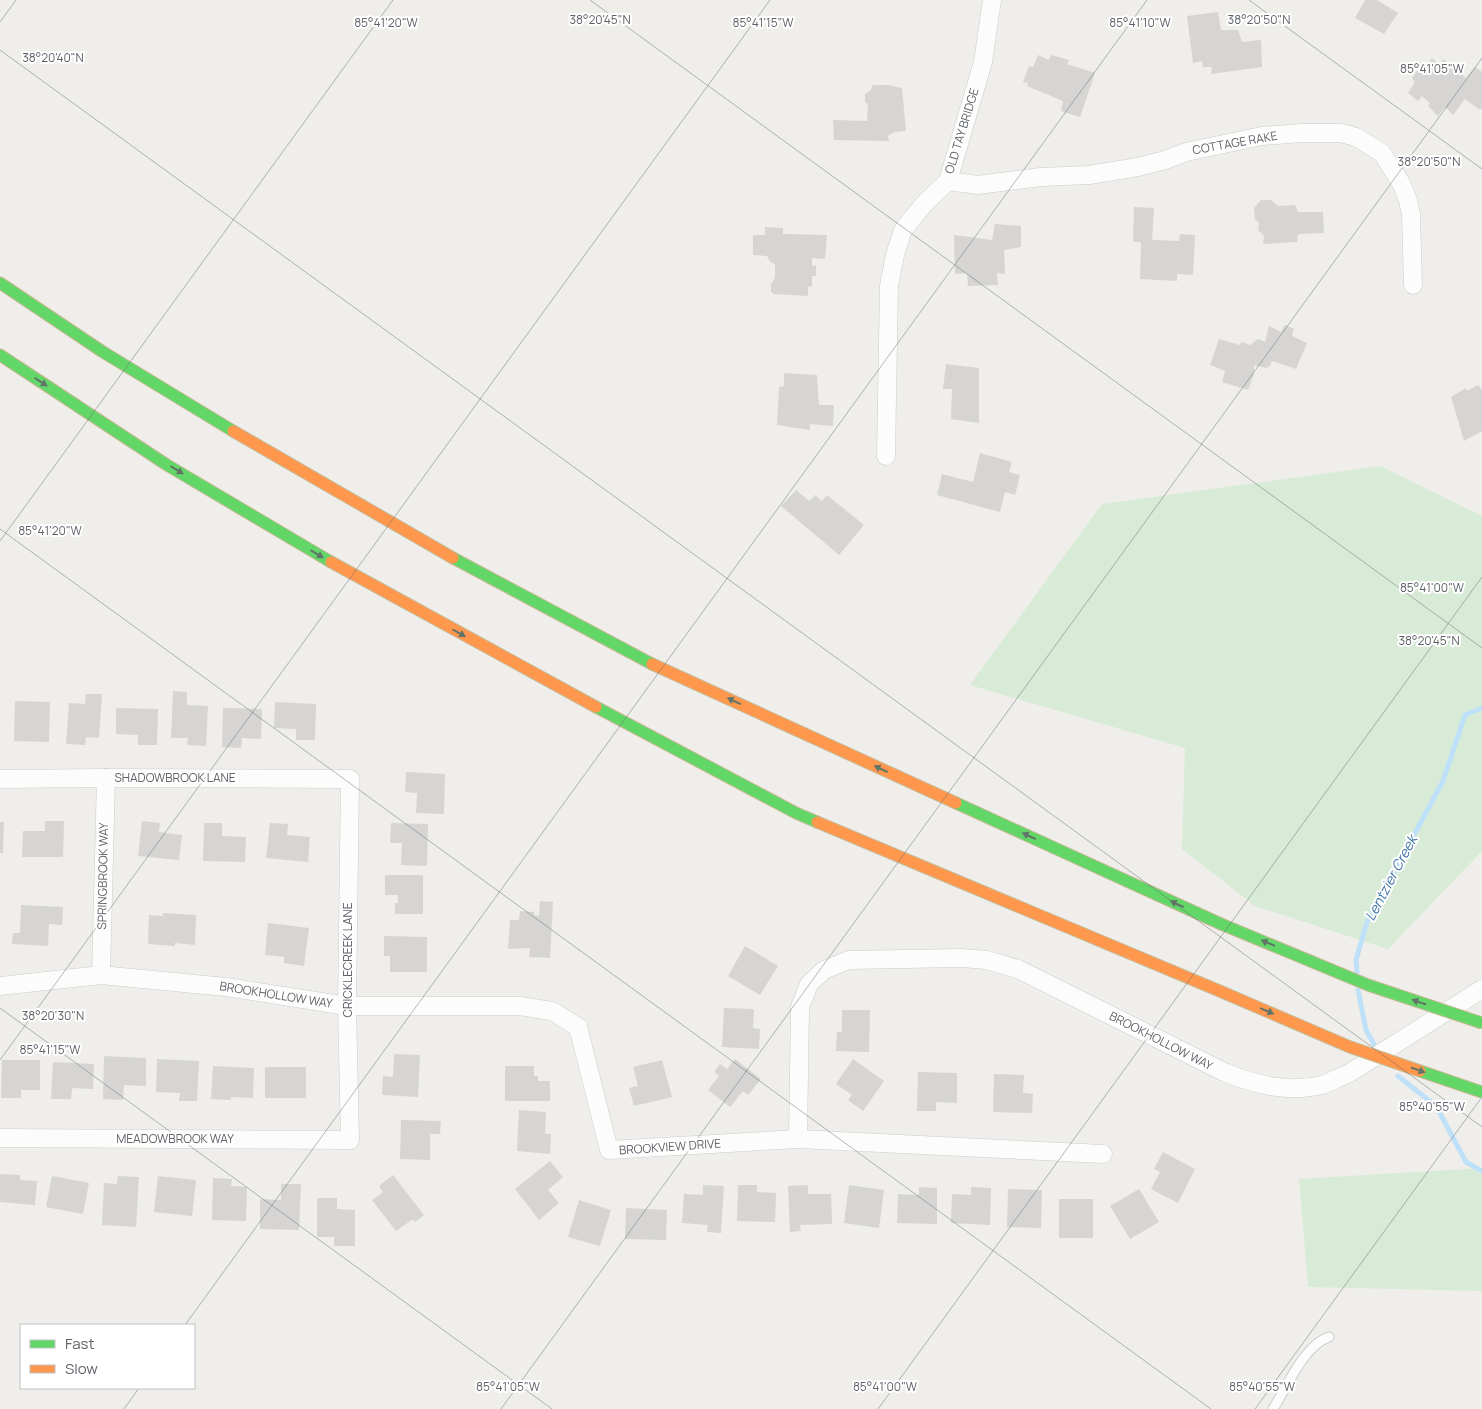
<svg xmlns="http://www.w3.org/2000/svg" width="1482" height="1409" viewBox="0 0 1482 1409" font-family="Manrope,sans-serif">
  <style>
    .green { fill: #d8ebd6 }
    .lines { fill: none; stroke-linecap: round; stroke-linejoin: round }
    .stream { stroke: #bfe0f9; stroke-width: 5 }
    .building { fill: #d6d5d3 }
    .lane-casing { stroke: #cbcccc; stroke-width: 11 }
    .street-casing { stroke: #cbcccc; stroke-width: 19 }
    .fast-casing { stroke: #c8b996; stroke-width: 13 }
    .slow-casing { stroke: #c8b996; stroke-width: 13 }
    .lane { stroke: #fdfcfc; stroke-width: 9 }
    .street { stroke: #fdfcfc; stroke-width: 18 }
    .fast { stroke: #63d668; stroke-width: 11 }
    .slow { stroke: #ff974d; stroke-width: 11 }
    .fast-bridge-casing { stroke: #c8b996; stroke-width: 13; stroke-linecap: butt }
    .slow-bridge-casing { stroke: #c8b996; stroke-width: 13; stroke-linecap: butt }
    .fast-bridge { stroke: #63d668; stroke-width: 11 }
    .slow-bridge { stroke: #ff974d; stroke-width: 11 }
    .oneway { fill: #607468 }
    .ticks { fill: none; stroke: #5f6368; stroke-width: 1; stroke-opacity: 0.45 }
    .labels { text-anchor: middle; stroke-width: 4; stroke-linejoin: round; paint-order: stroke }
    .street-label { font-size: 12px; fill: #5f6368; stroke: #fff }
    .water-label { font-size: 14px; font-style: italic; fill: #4174aa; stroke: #fff }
    .ticks-label { font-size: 12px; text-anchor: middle; fill: #5f6368; stroke: #fff; stroke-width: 4; stroke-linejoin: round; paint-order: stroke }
  </style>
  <rect width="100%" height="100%" fill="#efeeea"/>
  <path class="green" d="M1380,466L1482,516V851L1388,949L1255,906L1182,849L1185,748L970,685L1102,504Z
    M1482,1168V1291L1308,1287L1299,1179Z"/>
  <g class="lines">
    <path class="stream" d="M1357,972L1356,960L1367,922L1443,781L1465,715L1482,708
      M1358,990L1366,1030L1374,1044
      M1398,1076L1436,1106L1466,1162L1482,1171"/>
  </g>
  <path class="building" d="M1365,0H1377L1398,13L1384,34L1355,18Z
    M1218,12L1221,30H1238L1242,42L1261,40L1262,67L1211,74L1212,67H1203L1202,61L1193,63L1187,16Z
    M1038,55L1049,60L1051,55L1069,60L1067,64L1095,73L1080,117L1061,111L1063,101L1027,86L1028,83L1023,82L1029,66L1033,67Z
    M1432,58L1440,65L1443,59L1466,78L1475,67L1482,72V108L1480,110L1465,99L1453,115L1445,107L1438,116L1428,106L1430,103L1422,96L1418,101L1408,93L1415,82L1412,78L1421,66L1425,69Z
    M873,85H887L902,88L906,131L895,132L888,136L889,141L834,140L833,120L867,121L868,104L865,102V94L870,91Z
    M1261,200H1271L1278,206L1295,205L1298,212H1323L1324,233L1298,234L1297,242L1263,244L1264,236L1258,230L1259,223L1255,219L1254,208Z
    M1134,207L1154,208L1152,240L1179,241L1180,234L1195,235L1193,275L1177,274V281L1140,279L1141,242H1133Z
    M995,224L1021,226V247L1004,250L1005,274L997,273L998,285L968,286L967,273L955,274L954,235L992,240Z
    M765,227L783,228V234L827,235L825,259L812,258V266L816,265V276H812V286L808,287V296L774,294L771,292V284L775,278V264L770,262L767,256L753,255V235H765Z
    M1285,325L1294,329L1292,336L1307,343L1296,369L1272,361L1270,366L1266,368L1254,365V374L1248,390L1222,382L1225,371L1210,365L1219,339L1240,345L1242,342L1250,345L1258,339L1265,342L1269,326L1281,332Z
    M946,364L979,368V423L951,419L952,389H943Z
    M784,373L817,375L819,405H834L833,426L810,424V430L777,425L779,387L784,386Z
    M1478,385L1482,390V431L1464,441L1451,397L1466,388L1467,391Z
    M980,453L1012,462L1009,472L1020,475L1015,495L1005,492L1000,512L937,495L942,474L973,482Z
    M796,490L809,501L815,495L822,501L827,495L864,525L839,555L781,506Z
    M173,691L187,692V705L208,706L206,746L187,745L188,738H171Z
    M86,694H102L99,738L86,737L85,745L66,744L69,703L85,704Z
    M15,701L50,702L49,742L14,741Z
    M275,702L316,704L315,740H296V729L274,728Z
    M116,708L158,709L157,745H138V735L116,734Z
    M223,708L262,709L261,739L242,738L241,748L222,747Z
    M406,772L445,774L444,814L416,813L417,793L405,792Z
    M45,821H64L63,857H22L23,831H45Z
    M142,821L160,823L159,832L182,835L179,860L138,856Z
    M0,822H4L3,853H0Z
    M204,823H222V836L246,837L245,862L203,861Z
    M270,823L288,824L287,835L310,837L308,862L266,858Z
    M391,823L428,824L427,866L401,865L402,843H390Z
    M385,875H423V914H395V903H398V895H385Z
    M540,901L553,902L550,958L529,957L530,948L508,949L510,920H519L520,911L534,912V915L539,916Z
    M21,905L63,907L62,925L49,924L48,946L12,944L13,933H20Z
    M163,913L196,915L195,945L175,943V946L148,944L149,915L163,916Z
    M268,923L309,928L304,966L284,963V957L265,955Z
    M384,936L427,937V972H390V956H384Z
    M745,946L778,966L760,995L728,976Z
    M724,1008L754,1009L753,1028L760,1029L759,1049L722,1047Z
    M842,1010H870L869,1052L836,1051L837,1032H842Z
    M394,1054L420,1055L418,1097L382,1095L383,1076L393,1077Z
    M104,1056L146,1058V1086L124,1085L123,1100L103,1099Z
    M157,1059L199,1061L197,1101H179L180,1093L156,1092Z
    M735,1059L761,1079L748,1095L743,1091L730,1107L708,1090L719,1076L714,1072L720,1064L727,1069Z
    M853,1059L884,1081L863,1111L848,1100L852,1095L836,1084Z
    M2,1060H40V1090H21V1098H1Z
    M662,1060L672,1097L634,1106L629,1088L638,1086L633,1067Z
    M53,1062L94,1064L93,1089L72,1088L71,1099H51Z
    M213,1066L254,1068L253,1098L231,1097V1100L211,1099Z
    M505,1066H534V1076H538V1081H550V1101H505Z
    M265,1067H306V1098H265Z
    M918,1072L957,1073V1103L936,1102V1111H917Z
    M994,1074L1024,1075L1023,1093L1033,1094L1032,1113L993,1112Z
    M519,1110L546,1112L545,1134H551L550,1154L517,1151Z
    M401,1120L441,1121L440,1134H430V1160L400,1159Z
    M1163,1152L1195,1169L1178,1203L1151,1189L1160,1172L1154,1169Z
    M550,1161L563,1177L548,1190L559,1203L539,1220L515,1189Z
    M0,1174L20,1175V1180L37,1181L35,1205L0,1202Z
    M393,1175L424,1215L415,1222L413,1219L396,1231L372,1200L383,1192L379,1186Z
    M52,1176L89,1183L83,1214L46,1207Z
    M118,1176L139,1177L136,1227L102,1225L104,1183L117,1184Z
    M158,1176L196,1180L192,1216L154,1212Z
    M213,1178L232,1179L231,1186L247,1187L246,1221L212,1220Z
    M281,1184H301L299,1230L260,1229V1199L281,1200Z
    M703,1185L724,1186L721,1233L707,1232L708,1225L682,1223L684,1194L703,1195Z
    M738,1185H757V1192L776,1193L775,1222L737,1221Z
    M808,1185V1194H831L832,1224L800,1225L801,1231L790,1232L788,1186Z
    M849,1185L884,1190L879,1228L844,1223Z
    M919,1187L937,1188V1224L897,1223L898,1194L919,1195Z
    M971,1187L991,1188L990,1225L951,1223L952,1194L971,1195Z
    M1008,1189L1042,1190L1041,1228L1007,1227Z
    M1139,1189L1159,1222L1130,1239L1110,1206Z
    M317,1198H337V1209L355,1210V1246H334V1237H317Z
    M1059,1199H1093V1238H1059Z
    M579,1200L611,1210L600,1246L568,1237Z
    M626,1208L667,1210L666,1240L625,1239Z"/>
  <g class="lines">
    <g class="lane-casing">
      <path id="lane" d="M1273,1409C1287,1387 1304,1345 1329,1337"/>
    </g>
    <g class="street-casing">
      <path id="street" d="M948,181L978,185L1041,177L1089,175L1138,167L1165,160L1186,152L1262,136L1303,133H1341L1356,137L1382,153L1401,183L1408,200L1411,215L1413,285
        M886,456L889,286L895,255L903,230L924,204L948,181L983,62L992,0
        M0,779L106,778L350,779L347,1006L350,1140L0,1138
        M101,975L106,778
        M0,986L101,975L226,987L347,1006H519L552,1011L578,1027L609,1150L798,1139L1103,1154
        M798,1139L800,1007L809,984L824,970L849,960L961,958L987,960L1018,969L1226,1073C1257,1085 1289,1093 1322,1085C1331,1082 1339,1077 1348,1074L1482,989"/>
    </g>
    <g class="fast-casing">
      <path id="fast" d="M0,283L103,352L233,431
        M0,355L167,465L331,562
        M453,558L652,664
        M596,707L796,813L817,822
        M956,803L1221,924"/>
    </g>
    <g class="slow-casing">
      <path id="slow" d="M233,431L453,558
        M331,562L596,707
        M652,664L956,803
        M817,822L1222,992"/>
    </g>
    <use href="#lane" class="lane"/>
    <use href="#street" class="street"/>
    <use href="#fast" class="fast"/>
    <use href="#slow" class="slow"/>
    <g class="fast-bridge-casing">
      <path id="fast-bridge" d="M1221,924L1368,985L1482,1023
        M1420,1071L1482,1092"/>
    </g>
    <g class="slow-bridge-casing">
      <path id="slow-bridge" d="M1222,992L1350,1047L1420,1071"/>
    </g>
    <use href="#fast-bridge" class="fast-bridge"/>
    <use href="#slow-bridge" class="slow-bridge"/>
  </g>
  <defs><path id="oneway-solid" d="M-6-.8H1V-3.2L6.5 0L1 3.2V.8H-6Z" transform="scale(1.25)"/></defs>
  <g class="oneway">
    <use href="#oneway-solid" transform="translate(41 382) rotate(33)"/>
    <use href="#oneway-solid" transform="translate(177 470) rotate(31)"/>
    <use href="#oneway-solid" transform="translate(317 554) rotate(31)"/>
    <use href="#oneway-solid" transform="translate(459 633) rotate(29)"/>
    <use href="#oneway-solid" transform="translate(734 701) rotate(-155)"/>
    <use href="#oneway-solid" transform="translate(881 769) rotate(-155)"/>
    <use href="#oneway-solid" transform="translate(1029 836) rotate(-155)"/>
    <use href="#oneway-solid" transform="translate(1177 904) rotate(-155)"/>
    <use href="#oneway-solid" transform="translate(1268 943) rotate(-157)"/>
    <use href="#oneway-solid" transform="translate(1419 1002) rotate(-161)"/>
    <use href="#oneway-solid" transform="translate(1267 1011) rotate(23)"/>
    <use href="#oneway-solid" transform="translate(1418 1070) rotate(19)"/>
  </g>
  <path class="ticks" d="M590,0L1482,648M1249,0L1482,169M0,22L16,0M0,50L1482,1127M0,529L1211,1409M0,541L393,0M0,1008L552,1409M0,1060L770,0M185,1325L1147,0M124,1409L139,1388M501,1409L1482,58M878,1409L1482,577M1255,1409L1482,1097"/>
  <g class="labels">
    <g class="street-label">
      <text transform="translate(962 131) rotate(-73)" y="4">OLD TAY BRIDGE</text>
      <text transform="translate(1235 143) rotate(-10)" y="4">COTTAGE RAKE</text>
      <text x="175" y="782">SHADOWBROOK LANE</text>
      <text transform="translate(103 876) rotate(-89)" y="4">SPRINGBROOK WAY</text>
      <text transform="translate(348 960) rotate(-90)" y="4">CRICKLECREEK LANE</text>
      <text transform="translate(276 995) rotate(9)" y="4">BROOKHOLLOW WAY</text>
      <text transform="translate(1161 1041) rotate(27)" y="4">BROOKHOLLOW WAY</text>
      <text x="175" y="1143">MEADOWBROOK WAY</text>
      <text transform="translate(670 1147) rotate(-4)" y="4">BROOKVIEW DRIVE</text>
    </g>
    <g class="water-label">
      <text transform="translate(1391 878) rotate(-62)" y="5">Lentzier Creek</text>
    </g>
  </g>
  <g class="ticks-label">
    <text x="600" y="24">38°20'45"N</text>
    <text x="1259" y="24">38°20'50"N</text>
    <text x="763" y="27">85°41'15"W</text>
    <text x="1140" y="27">85°41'10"W</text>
    <text x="386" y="27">85°41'20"W</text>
    <text x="53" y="62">38°20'40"N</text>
    <text x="1432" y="73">85°41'05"W</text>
    <text x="1429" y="166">38°20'50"N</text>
    <text x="50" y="535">85°41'20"W</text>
    <text x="1432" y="592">85°41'00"W</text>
    <text x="1429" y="645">38°20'45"N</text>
    <text x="53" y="1020">38°20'30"N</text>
    <text x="50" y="1054">85°41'15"W</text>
    <text x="1432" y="1111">85°40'55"W</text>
    <text x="508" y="1391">85°41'05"W</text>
    <text x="885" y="1391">85°41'00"W</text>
    <text x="1262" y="1391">85°40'55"W</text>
  </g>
  <rect x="20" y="1324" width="175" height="65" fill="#ffffff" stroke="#bfc1c3"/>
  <rect x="30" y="1340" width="25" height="8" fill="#63d668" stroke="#bfc1c3"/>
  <text x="65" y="1349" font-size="15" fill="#5f6368">Fast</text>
  <rect x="30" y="1365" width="25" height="8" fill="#ff974d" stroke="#bfc1c3"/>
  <text x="65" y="1374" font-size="15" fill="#5f6368">Slow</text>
</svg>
